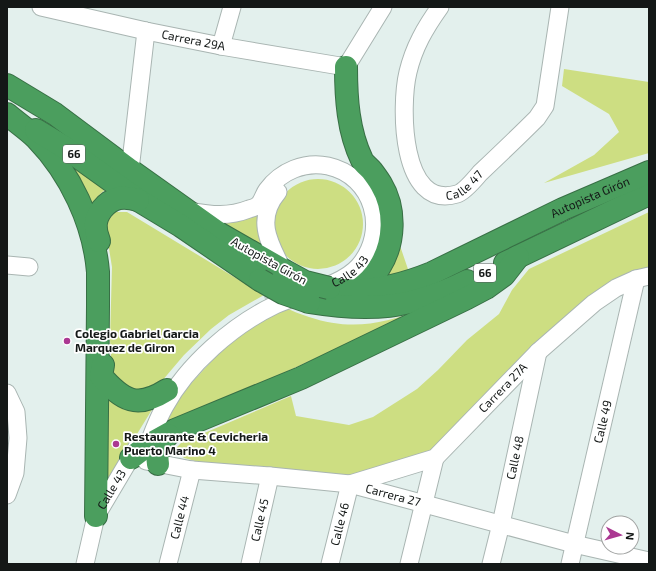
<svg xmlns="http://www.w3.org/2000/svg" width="656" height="571" viewBox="0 0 656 571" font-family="'Exo 2',sans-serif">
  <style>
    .green { fill: #cdde82 }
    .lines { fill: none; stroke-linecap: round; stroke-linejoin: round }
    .minor-tunnel { stroke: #c4d0cd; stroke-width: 17; stroke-dasharray: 17 8; stroke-linecap: butt }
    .minor-casing { stroke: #a9b5b2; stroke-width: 19 }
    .highway-casing { stroke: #386f45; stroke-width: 24 }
    .minor { stroke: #fff; stroke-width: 17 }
    .highway { stroke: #4b9e5e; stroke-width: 22 }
    .highway-bridge-casing { stroke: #386f45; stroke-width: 24; stroke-linecap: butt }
    .highway-bridge { stroke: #4b9e5e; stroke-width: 22 }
    .poi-dot { fill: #ab3892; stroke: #fff; stroke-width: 1.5 }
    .labels { text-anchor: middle; stroke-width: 3.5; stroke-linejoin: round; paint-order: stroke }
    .shield { fill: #fff; stroke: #5a5d5d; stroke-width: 1 }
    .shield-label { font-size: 11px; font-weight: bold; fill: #141817 }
    .street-label { font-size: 12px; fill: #141817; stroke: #fff }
    .poi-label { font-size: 12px; font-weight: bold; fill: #141817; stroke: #fff; text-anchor: start }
  </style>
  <rect width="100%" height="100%" fill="#e3f0ed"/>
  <path class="green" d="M564,69L649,82V153L544,183L594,155L619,132L609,114L562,86Z
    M65,160L111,187C99,191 96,200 91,210Z
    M273 224a45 45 0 1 1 90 0a45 45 0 1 1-90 0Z
    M262,209L270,256L216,221Z
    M115,212H127L264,295L229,315L211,329L184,355L156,388L131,395L112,374L110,339L112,267L105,224Z
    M649,212V270L606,287L541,338L430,454L350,475L210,465L184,458L175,449L181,443L291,396L296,416L349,425L373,417L417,389L438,370L467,340L499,314L512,290L529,269Z
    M397,237L410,275L383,279Z
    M284,307C292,311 300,314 309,317C351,331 383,324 423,309L159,430L185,390L232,339Z
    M102,391C116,410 130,414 153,408L102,491Z"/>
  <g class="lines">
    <path class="minor-tunnel" d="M265,299L289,288"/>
    <g class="minor-casing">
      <g id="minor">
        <path id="s1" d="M41,7L146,31L221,46L346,67L383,7"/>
        <path id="s2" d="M440,7C425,28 414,47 408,72C400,105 400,211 457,194C464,192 475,179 480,173C499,155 518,137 537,118L545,106L560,7"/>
        <path d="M221,46L232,7"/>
        <path d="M130,170L146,31"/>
        <path d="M278,192C255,219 269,243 283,270"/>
        <path d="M7,265L29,267"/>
        <path d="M7,393L16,412L18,438L15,473L7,495"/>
        <path id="s3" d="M149,450L148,445C153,432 158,418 165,406C187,365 233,325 275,305C299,294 342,286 359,266C389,231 374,176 328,166C305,161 281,171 267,190C264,194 263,199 260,203C258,206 253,208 249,209C229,217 211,215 190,211"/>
        <path id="s4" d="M146,461L192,470L270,476L350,484L574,544L649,561"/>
        <path id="s5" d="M85,564L96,516L137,447"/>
        <path id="s6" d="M168,564L192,470"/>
        <path id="s7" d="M250,564L270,476"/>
        <path id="s8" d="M330,564L350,484L435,458L538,352L594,303L616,288L636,279L649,276"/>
        <path d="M409,564L435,458"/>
        <path id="s9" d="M491,564L501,524L538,352"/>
        <path id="s10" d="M570,564L636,279"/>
      </g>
    </g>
    <g class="highway-casing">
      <g id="highway">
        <path d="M346,67C346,98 348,131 362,160C364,164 369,167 372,171C375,175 378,179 381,184C396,209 395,243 379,268C374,277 366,284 358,290"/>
        <path d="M7,85L55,114L130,170L220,234L283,270"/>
        <path d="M7,114C16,122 27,129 36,138C70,173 94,223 98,272C98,283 98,295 98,306L96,516"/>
        <path d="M36,130L64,147L138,200L181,226L260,280"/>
        <path d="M99,241C98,237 96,233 96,229C94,215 106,201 119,198C126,197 132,198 138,200"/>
        <path d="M505,263L649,194"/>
        <path id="s11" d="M329,288C364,295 400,286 432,273L563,209L649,172"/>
        <path d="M309,302C370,312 410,309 467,281"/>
        <path d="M103,365L101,376C123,401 137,409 167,390"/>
        <path d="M131,458L148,445L175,430L301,378L467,298L486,288L504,275L518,257"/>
        <path d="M158,464C156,451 159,443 168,435"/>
      </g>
    </g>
    <use href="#minor" class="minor"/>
    <use href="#highway" class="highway"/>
    <g class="highway-bridge-casing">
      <path id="highway-bridge" d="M283,270L305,282L329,288
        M260,280L283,293L309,302"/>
    </g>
    <use href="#highway-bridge" class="highway-bridge"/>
  </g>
  <g class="poi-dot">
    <circle cx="67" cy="341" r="4"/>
    <circle cx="116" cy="444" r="4"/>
  </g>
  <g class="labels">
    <g class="shield">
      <rect x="63" y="145" width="22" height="18" rx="3"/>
      <rect x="474" y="264" width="22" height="18" rx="3"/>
    </g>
    <g class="shield-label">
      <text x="74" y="158">66</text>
      <text x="485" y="277">66</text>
    </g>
    <g class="street-label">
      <text dy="4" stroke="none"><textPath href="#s1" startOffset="156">Carrera 29A</textPath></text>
      <text dy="4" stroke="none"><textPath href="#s2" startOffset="238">Calle 47</textPath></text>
      <text dy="4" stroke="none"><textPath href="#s11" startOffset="281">Autopista Girón</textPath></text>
      <text transform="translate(269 261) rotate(29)" y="4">Autopista Girón</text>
      <text dy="4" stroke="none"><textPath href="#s3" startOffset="282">Calle 43</textPath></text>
      <text dy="4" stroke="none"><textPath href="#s8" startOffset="269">Carrera 27A</textPath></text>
      <text dy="4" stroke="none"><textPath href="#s10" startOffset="146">Calle 49</textPath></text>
      <text dy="4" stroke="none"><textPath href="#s9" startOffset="109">Calle 48</textPath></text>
      <text dy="4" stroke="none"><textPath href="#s5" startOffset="80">Calle 43</textPath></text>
      <text dy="4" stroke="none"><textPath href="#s4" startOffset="250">Carrera 27</textPath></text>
      <text dy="4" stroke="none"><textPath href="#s6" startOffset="48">Calle 44</textPath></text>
      <text dy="4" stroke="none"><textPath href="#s7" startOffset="45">Calle 45</textPath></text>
      <text dy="4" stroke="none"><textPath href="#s8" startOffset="41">Calle 46</textPath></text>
    </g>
    <g class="poi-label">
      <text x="75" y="338">Colegio Gabriel Garcia<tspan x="75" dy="14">Marquez de Giron</tspan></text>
      <text x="124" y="441">Restaurante &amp; Cevicheria<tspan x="124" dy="14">Puerto Marino 4</tspan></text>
    </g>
  </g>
  <rect width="656" height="571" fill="none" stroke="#141817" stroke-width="16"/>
  <g transform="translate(620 535) rotate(96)"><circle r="19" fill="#ffffff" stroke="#a1a3a2"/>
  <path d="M0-3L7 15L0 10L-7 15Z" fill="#ab3892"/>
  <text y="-6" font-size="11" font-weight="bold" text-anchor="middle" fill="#141817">N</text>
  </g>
</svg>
